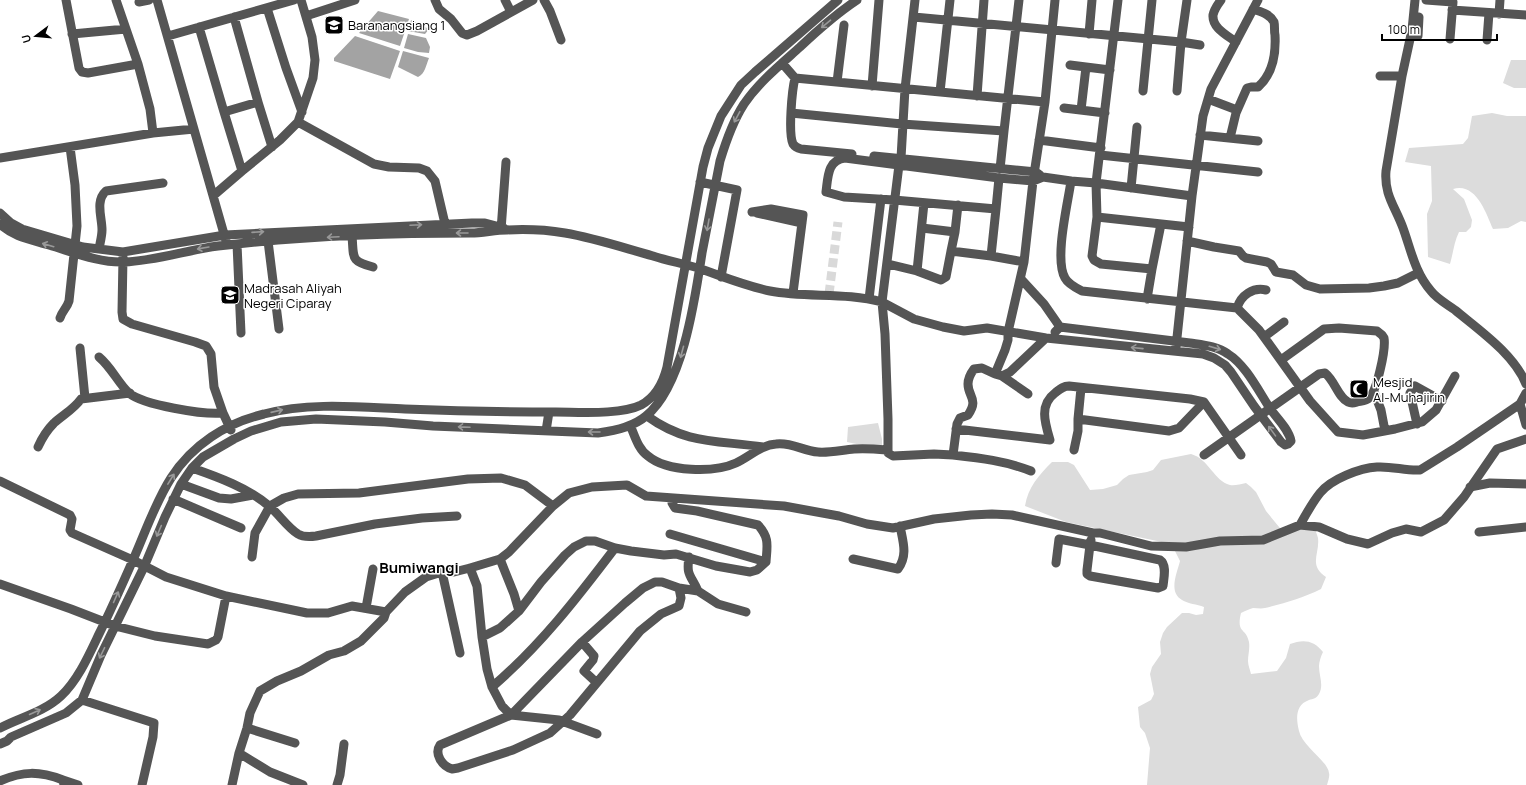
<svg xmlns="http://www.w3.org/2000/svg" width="1526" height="785" viewBox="0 0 1526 785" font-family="Manrope,sans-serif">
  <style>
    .green { fill: #dcdcdc }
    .water { fill: #a3a3a3 }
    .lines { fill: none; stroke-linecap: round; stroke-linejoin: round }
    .minor-tunnel { stroke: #d9d9d9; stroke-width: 9; stroke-dasharray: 9 4.5; stroke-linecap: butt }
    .minor { stroke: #555; stroke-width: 9 }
    .oneway { stroke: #999 }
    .labels { text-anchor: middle; stroke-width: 3; stroke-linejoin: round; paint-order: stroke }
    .poi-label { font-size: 13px; fill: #000; stroke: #fff; text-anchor: start }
    .quarter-label { font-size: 15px; font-weight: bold; fill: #000; stroke: #fff }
  </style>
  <rect width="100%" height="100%" fill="#fff"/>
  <path class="green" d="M1511,60H1526V88H1514L1503,83Z
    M1492,113L1507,116H1526V222L1521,221L1508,228L1493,229C1486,213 1476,182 1453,189L1464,199L1472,220L1471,227L1466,232H1459C1454,242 1453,254 1450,264L1428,257L1427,214L1432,201L1431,166L1405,162L1409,148L1463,144L1468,138L1472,116Z
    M878,423L882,439V447H871L847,442L848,427Z
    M1191,454C1209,459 1214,481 1230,485C1234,486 1241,484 1246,483L1251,487L1256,492L1266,511L1284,533L1314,525C1315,530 1317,534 1318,538C1320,554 1308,565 1326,577L1321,589C1303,598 1285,603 1265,608C1261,609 1257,608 1253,608C1249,609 1245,611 1241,613C1236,634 1246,627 1249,642C1250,649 1248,655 1248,661C1248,665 1250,670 1251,674L1277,671L1286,658L1290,644C1303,639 1314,640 1323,652C1321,656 1319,662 1319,666C1319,676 1324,685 1319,694C1317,698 1313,699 1309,700C1295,705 1296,719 1299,731C1302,746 1328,761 1329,773C1330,776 1328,781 1327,785H1147L1150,748L1145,733L1140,727L1138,707L1151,700L1154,694L1150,674L1152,667L1161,654L1160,642L1163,633L1167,627L1182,613H1189L1196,615L1203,614L1204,607C1197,604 1188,604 1182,600C1168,592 1177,573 1180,561L1173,547L1162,542L1066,522L1025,506C1028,487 1039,475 1052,462H1068L1074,465L1090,490L1103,489L1117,485L1123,479L1129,475L1147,472L1153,470L1161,460Z"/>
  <path class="water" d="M378,11L409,19L400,46L359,33Z
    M411,20L429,29L425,34L408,31Z
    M408,34L426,38L430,47L429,53L418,52L404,48Z
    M355,36L400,51L390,79L334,61V58Z
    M403,51L429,58C426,65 425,74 418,77L398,67Z"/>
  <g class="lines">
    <path class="minor-tunnel" d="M829,294L838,222"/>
    <path class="minor" d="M116,0L138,64
      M157,0L226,241
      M435,0L439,9L451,19L462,33L467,35L477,31L533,0
      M505,0L511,12
      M544,0L550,11L561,40
      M1187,0L1181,42L1200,45
      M1221,0C1218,4 1214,10 1213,15C1212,28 1227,35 1236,42
      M1415,0L1412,30L1402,76L1386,171C1384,195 1395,206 1403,228C1411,250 1415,273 1431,291C1437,299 1447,304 1455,310C1479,330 1514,354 1526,384
      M1426,0L1453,2L1450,39
      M139,2L149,0
      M267,8L286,68L302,112
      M1452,10L1526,15
      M1499,14L1500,0
      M306,16L355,0
      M234,17L258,102
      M914,17L1181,42L1177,91
      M199,27L224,112L258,102L272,147
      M72,34L126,29
      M1089,34L1092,0
      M168,36L294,0
      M1418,36L1419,17
      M1487,40L1489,13
      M782,63L795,78
      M1070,65L1086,67L1081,110
      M1086,67L1110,70
      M1380,76H1402
      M837,82L844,25
      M872,86L879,0
      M1143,91L1152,0
      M940,92L950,0
      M977,96L984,0
      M1208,99L1237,110
      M1064,108L1105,113
      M224,112L242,171
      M791,113L902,124L1004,131L1000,169
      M298,122L374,164L389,167L419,168L427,171L435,181L446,228
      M1004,131L1019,0
      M153,133L194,129
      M1200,135L1258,141
      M1230,138L1236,113L1247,88L1251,87H1258C1273,74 1276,54 1275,35C1274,31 1275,26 1274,22C1270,14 1261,12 1253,9
      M1039,140L1101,148
      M852,154L801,149C797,148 795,147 793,144C788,133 792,90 795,78L1045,102
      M1100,155L1258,172
      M874,156L1015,170L1036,172L1040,175
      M0,158L153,133L150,109L138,64L88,73L82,72L79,68L66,0
      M901,158L905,89L915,0
      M899,165L882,302L914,319L943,327L964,331L987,328L1046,338L1203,354L1214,358L1225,365L1231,372L1254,406L1281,442L1285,445L1288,444L1291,441C1289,430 1278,419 1271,410C1259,392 1246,365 1228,354C1217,346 1203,345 1190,343L1060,327
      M1071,181L1096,183L1118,0
      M700,182L737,190L721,277
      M1131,188L1137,127
      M214,195L242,171L280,140L298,122L313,78L315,60L312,37L301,0
      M996,209L999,178
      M752,212L771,209L803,215L793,293
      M0,213L11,223L22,229L83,247L123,252L225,235L472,223H485L504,228
      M757,213L802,223
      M1097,217L1096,183L1192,196L1203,116L1211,89L1258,0
      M0,224C13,237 33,240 49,245C73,252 99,263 124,262C156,261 187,250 218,246C301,236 387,233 471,233C483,233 495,230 507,230C526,229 547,230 565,233C595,238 624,248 653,256C668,261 686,264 701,269C724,277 746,286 770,291C807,298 845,292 882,302L885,334L888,419V453L893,456L934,454L953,455L957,424L960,418L968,415C979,399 968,397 968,384C968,378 971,373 974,369L982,368L995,374L1005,350L1008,340V332L1024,262L1033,181L1045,102L1055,0
      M922,228L955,232L951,251
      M501,230L506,162
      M955,232L958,205
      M352,236C354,258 350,261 373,267
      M268,241L279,329
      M1187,241L1214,247L1239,251L1243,256L1246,258L1267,262L1271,264L1276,272L1293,275L1306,285L1320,289L1369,288L1384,286L1398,283L1418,273
      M237,244L241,333
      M99,249C100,243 102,236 102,230C102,217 95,201 106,191L163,183
      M123,257L122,312L123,319L132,324L195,342L206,346L211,354L214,387L223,413
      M1024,262L991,256L996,209L894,200L844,197L826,192C828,178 827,160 845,158L999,178L1033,181L1043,177L1071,181C1068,203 1054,259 1065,278C1068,284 1076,288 1082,291L1237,308L1259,330L1310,401L1338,432L1363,435L1395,429L1422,422L1436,410L1455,376
      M888,264L917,271L941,280L946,277L951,251L991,256
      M1152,269L1161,224
      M917,271L924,203
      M1021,279L1044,304L1060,327L1055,332
      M869,299L881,199
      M1147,299L1152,269L1101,264L1094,260L1092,256L1097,217L1189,227
      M1237,308C1241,295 1253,287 1266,290
      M60,318C62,311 67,308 69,301L77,226L75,185L70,147
      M1264,337L1284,322
      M1176,347L1192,196
      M80,348L85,398
      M99,357C112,368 118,383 129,393C143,405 204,415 223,413L231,430
      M995,374L1002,376L1010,372L1046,338
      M1002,376L1028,394
      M1374,392L1381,410L1385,431
      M1526,393L1520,404L1526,425
      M647,416C687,445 718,440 763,447
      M1078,419L1081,388
      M1417,424L1410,393L1415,386L1442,401
      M630,425C635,436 638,449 648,456C667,472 714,473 736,463C749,457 761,445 776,444C792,442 803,451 818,452C829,453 842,450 854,449C865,448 876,449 887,450
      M956,429L1050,440C1045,423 1039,405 1055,393C1060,389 1063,386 1069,386L1190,399L1204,402L1241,455
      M546,431L549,412
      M38,447C42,438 47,430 54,423C63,415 74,409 81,399L130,393
      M1074,450L1078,431V419L1169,431L1179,428L1204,402
      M953,455C980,458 1006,461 1031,471
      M1204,455L1319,374L1325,373C1335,381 1338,397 1348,402C1352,404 1354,403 1357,402C1361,401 1366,401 1369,398C1377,391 1386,349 1384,338L1382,335L1377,331L1339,328L1324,329L1281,360
      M192,468C218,477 248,488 269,506C279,514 287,527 298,534C303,537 309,537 316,536L375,524L422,518L457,516
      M0,481L70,515L72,519L70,530L72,533L133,560L166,577L226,596
      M181,484L219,498L231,499L253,495
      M1470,487L1490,483L1526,484
      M173,499L241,528
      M1300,525C1306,514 1312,503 1320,493C1331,479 1360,468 1377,467C1392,466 1406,471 1420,470L1457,447L1520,404
      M1479,532L1526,527
      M670,534L766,562
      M1090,545L1160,560C1167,565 1164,577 1163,586L1158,588L1090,576L1087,574V570Z
      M252,557L255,533L270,506L284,498L298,494L359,493L468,479L501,478L525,485L553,506
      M853,559L898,569C908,555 903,542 900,526
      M1056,563L1059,539L1090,545L1091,540
      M470,568L477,586L482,637L487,669L492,687L502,706L511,715L559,720L597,734
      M442,572L460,653
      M0,584L71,609L115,626L155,636L208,644L216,640L218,637L226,596L307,613H328L352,606L386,612
      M679,588L681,598L679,606L661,614L640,631L570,715L550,733L513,750L458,768L452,769C442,766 434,754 440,745L511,715L582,642L625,603L643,588L655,582H662L679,588L698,591C691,575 686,576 689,557
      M698,591L718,604L746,612
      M366,608L373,569
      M519,611L541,582L565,555L574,547L586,541H595L615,548L631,551L664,555L676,554L716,566L750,572L757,570L766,562C767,546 770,538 758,525L697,511L675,508L672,503V498
      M482,637L500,628L519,611L514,594L500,559
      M582,642L594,656L593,660L584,671L597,683
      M492,687C540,646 577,598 615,548
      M82,700L154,723L153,737L142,785
      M0,728C19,718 44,712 61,696C78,680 89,655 99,634C111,610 122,585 133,560C145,533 155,503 171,478C192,445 226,423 264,414C310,402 358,407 405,409C456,411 506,412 556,412C579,412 621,415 641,405C656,397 663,383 667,367L703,167L708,148L721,116L741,85L755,72L838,0
      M247,728L295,743
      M0,744L7,741L11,737L66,713L82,700L101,655L144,567L165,517L181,484L192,468L203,457L234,439L251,431L281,422L316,419L385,422L433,426L598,433C614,431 633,427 646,416C683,386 695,299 702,253C708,222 714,191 720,161C726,141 733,121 744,104C759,82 780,65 800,47C818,30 836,14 857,0
      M239,753L270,772L303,785
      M63,780L78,785
      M0,781C23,771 39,771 63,780L64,785
      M232,785L239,753L247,728L250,713L260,691L277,681L301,671L329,655L344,651L361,641L384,618L386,612L405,592L426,577L442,572H454L470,568L500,559L509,552L553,506L569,493L592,487L627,485L646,496L784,506L839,516L867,524L893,528L934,519L971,515L992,514L1012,515L1093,533H1100L1151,546L1186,547L1220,541L1263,540L1300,525L1319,527L1347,539L1368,544L1392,533L1406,529L1421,532L1444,520L1464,497L1497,449L1526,439
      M337,785L340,775L344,744"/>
  </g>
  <defs><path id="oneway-shaft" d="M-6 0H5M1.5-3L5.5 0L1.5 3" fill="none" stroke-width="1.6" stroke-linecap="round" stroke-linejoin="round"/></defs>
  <g class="oneway">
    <use href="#oneway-shaft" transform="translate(826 24) rotate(140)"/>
    <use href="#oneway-shaft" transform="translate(737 117) rotate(118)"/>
    <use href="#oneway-shaft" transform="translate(416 225) rotate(-3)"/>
    <use href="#oneway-shaft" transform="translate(708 225) rotate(100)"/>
    <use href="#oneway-shaft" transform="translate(258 232) rotate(-4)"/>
    <use href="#oneway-shaft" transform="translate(462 233) rotate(-180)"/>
    <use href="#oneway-shaft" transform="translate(333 237) rotate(177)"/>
    <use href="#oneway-shaft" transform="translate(48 245) rotate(-164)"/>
    <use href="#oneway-shaft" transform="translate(203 248) rotate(170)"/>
    <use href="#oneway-shaft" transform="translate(1137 348) rotate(-174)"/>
    <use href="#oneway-shaft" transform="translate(1215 348) rotate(16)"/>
    <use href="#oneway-shaft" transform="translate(682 352) rotate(105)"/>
    <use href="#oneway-shaft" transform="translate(277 411) rotate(-13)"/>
    <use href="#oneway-shaft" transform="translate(464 427) rotate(-178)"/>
    <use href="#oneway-shaft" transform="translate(1272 431) rotate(-126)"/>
    <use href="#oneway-shaft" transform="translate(594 432) rotate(180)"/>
    <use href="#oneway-shaft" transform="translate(171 479) rotate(-58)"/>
    <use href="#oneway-shaft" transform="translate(159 531) rotate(113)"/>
    <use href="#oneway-shaft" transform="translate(116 597) rotate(-66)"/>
    <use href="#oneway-shaft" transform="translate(102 653) rotate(116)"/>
    <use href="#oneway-shaft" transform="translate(35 712) rotate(-24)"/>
  </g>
  <defs>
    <g id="school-square" transform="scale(1)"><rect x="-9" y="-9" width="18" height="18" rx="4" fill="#000" stroke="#fff"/><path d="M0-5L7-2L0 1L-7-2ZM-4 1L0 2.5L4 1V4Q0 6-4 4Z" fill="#fff"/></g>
    <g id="mosque-square" transform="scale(1)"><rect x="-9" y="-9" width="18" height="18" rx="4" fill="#000" stroke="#fff"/><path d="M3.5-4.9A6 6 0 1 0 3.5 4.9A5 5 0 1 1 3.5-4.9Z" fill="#fff"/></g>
  </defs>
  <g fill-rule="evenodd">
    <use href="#school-square" x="334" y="25"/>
    <use href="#school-square" x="230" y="295"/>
    <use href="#mosque-square" x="1359" y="389"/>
  </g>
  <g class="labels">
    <g class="poi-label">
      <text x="348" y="30">Baranangsiang 1</text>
      <text x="244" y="293">Madrasah Aliyah<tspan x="244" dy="15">Negeri Ciparay</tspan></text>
      <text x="1373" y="387">Mesjid<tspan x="1373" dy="15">Al-Muhajirin</tspan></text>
    </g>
    <g class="quarter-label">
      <text x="419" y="573">Bumiwangi</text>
    </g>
  </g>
  <g transform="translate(36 36) rotate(254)" stroke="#ffffff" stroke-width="3" paint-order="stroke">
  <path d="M0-3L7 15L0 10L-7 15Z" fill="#000000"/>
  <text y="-6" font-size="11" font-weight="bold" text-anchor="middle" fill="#000000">U</text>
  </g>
  <path d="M1382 34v6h115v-6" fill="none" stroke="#000000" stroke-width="2"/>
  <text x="1388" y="34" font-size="12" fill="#000000" stroke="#ffffff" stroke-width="3" paint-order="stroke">100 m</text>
</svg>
